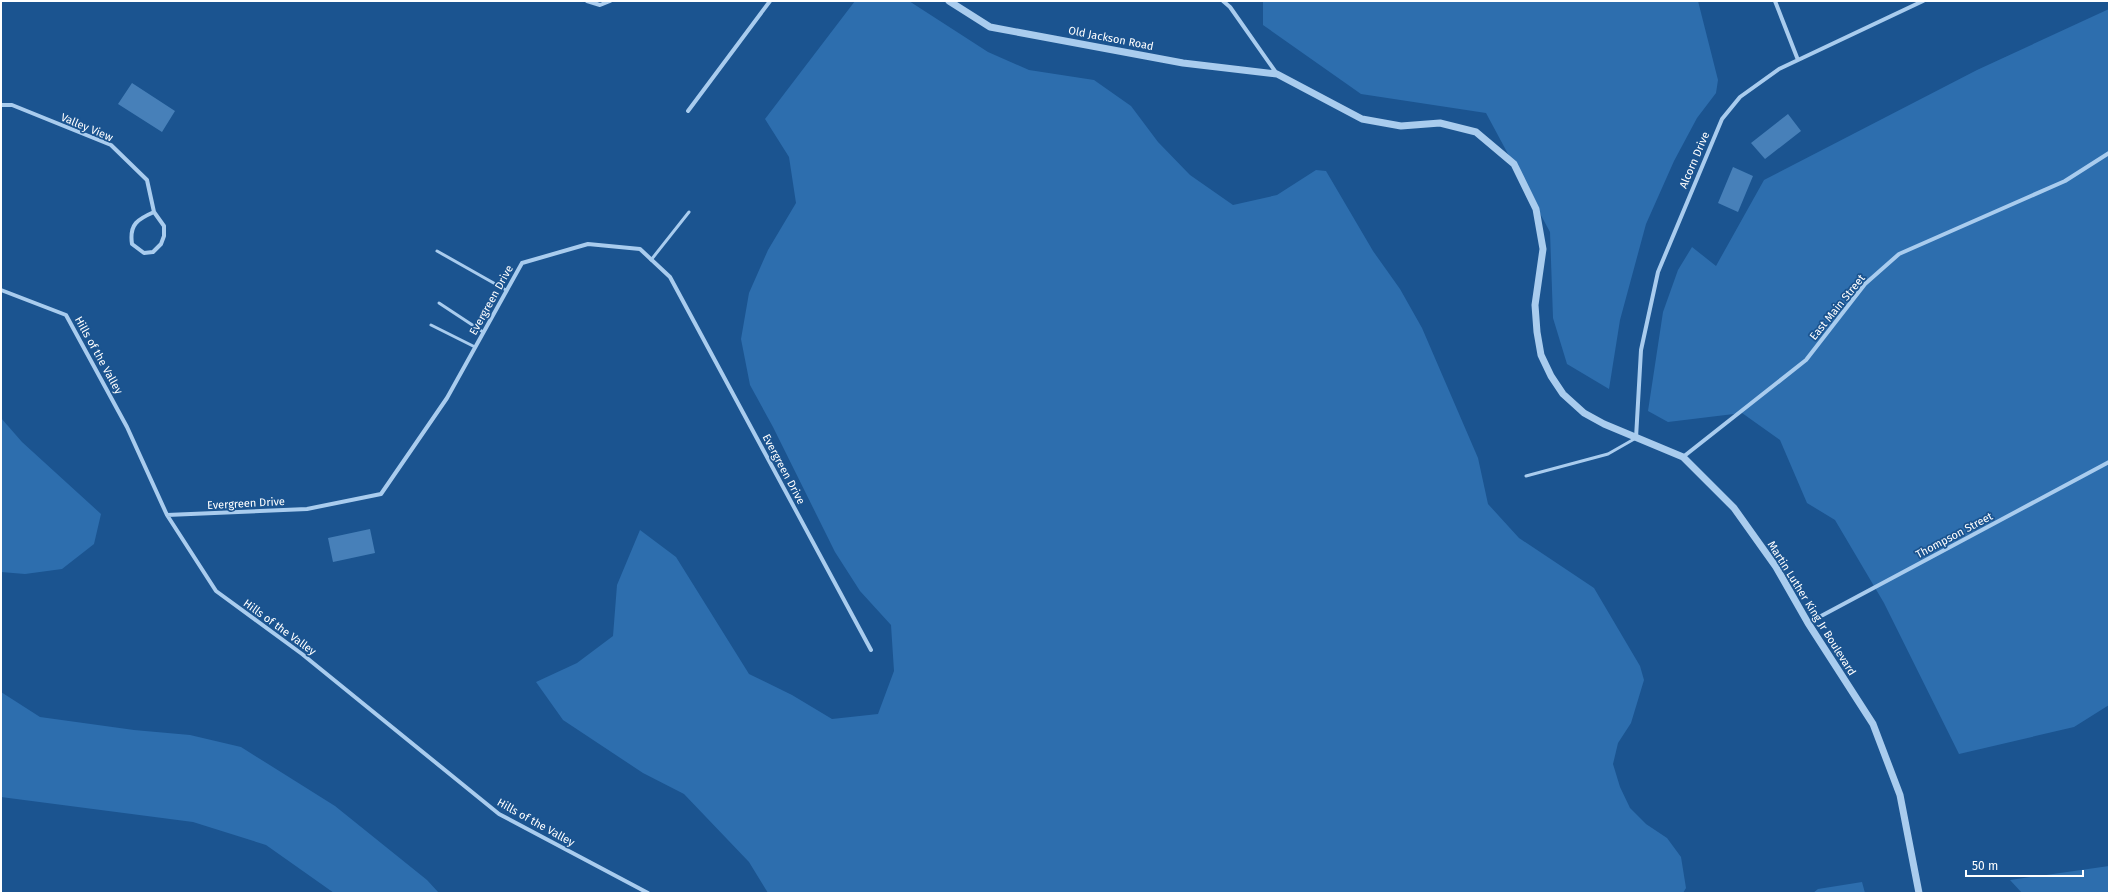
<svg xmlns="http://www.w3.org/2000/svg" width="2110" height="894" viewBox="0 0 2110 894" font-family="'Fira Sans',sans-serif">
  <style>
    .green { fill: #2d6eae }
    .building { fill: #4780b9 }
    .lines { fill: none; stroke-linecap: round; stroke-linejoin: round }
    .service { stroke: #a9ccee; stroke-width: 3 }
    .minor { stroke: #a9ccee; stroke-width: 4 }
    .tertiary { stroke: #a9ccee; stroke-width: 7 }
    .labels { text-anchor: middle; stroke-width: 3.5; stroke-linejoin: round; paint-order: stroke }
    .street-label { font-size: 11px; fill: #fff; stroke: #1b5490 }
  </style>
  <rect width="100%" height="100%" fill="#1b5490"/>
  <path class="green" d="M855,1H909L988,52L1029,70L1094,80L1131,106L1158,142L1190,175L1233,205L1277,195L1316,170L1326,171L1373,251L1400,289L1422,328L1478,458L1488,504L1519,538L1594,588L1640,666L1644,680L1631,723L1618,743L1613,764L1620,787L1630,808L1646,824L1667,838L1681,857L1686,888L1683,893H768L749,862L684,794L643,773L563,720L536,682L577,663L613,636L617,585L640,530L676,557L749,674L792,695L832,719L878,714L894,671L891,625L860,591L835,552L773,427L750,385L741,339L749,293L768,250L796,203L789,157L765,119Z
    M1263,1H1698L1718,80L1716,93L1697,118L1674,161L1646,224L1620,320L1609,389L1567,364L1553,318L1550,232L1486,113L1361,94L1263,25Z
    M2109,9V705L2074,727L1959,754L1884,603L1835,520L1807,503L1780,440L1742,413L1668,422L1648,411L1663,312L1678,270L1692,247L1716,266L1764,180L1977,70Z
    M1,418L22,442L101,514L94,544L62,569L25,574L1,572Z
    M1,692L40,717L134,730L190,735L241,747L335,806L427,880L439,893H334L266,845L193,822L1,797Z
    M2109,866V893H2022L2010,880Z
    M1862,882L1865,893H1813L1818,889Z"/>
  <path class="building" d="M132,83L175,111L162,132L118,104Z
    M1788,114L1801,131L1765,159L1751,143Z
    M1733,167L1753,176L1738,212L1718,203Z
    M370,529L375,553L333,562L328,538Z"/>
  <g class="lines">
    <path class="service" d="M437,251L506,290
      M651,260L689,212
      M439,303L483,332
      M431,325L475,347
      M1526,476L1608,454L1636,438"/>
    <path class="minor" d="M587,1L600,5L610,1
      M1223,1L1230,7L1277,74
      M1775,1L1798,60
      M1,105H12L111,145L147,180L154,212L164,226V236L161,244L153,252L144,253L132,244C129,224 138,219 154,212
      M688,111L770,1
      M1,290L66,315L127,427L167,515L216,591L302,654L499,814L648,893
      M1636,438L1641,350L1658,272L1722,119L1740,97L1779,69L1923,1
      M1683,457L1806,360L1865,284L1899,254L2065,181L2109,153
      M167,515L307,509L381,494L447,398L522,263L588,244L640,249L670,277L871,650
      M1808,623L2109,462"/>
    <path class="tertiary" d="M949,1L990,27L1183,63L1277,74L1362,119L1401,126L1440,123L1476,132L1514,164L1536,209L1543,249L1535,305L1537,332L1541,355L1551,376L1563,394L1584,413L1604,424L1683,457L1734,508L1776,567L1808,623L1873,724L1900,795L1919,893"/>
  </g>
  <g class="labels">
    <g class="street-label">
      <text transform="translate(1111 38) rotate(11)" y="4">Old Jackson Road</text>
      <text transform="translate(87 127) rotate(23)" y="4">Valley View</text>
      <text transform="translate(1694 160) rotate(-67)" y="4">Alcorn Drive</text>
      <text transform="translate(491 300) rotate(-61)" y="4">Evergreen Drive</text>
      <text transform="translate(1837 307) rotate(-51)" y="4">East Main Street</text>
      <text transform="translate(99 355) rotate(61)" y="4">Hills of the Valley</text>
      <text transform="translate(784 469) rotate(62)" y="4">Evergreen Drive</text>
      <text transform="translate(246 503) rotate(-3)" y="4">Evergreen Drive</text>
      <text transform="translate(1954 535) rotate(-28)" y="4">Thompson Street</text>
      <text transform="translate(1812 608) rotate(58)" y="4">Martin Luther King Jr Boulevard</text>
      <text transform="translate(280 627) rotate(36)" y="4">Hills of the Valley</text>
      <text transform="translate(536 822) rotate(29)" y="4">Hills of the Valley</text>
    </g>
  </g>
  <rect width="2110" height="894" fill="none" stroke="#ffffff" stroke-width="4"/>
  <path d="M1966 870v6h117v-6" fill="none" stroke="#ffffff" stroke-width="2"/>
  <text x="1972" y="870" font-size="12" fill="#ffffff" stroke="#1b5490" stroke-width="3" paint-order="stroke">50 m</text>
</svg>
